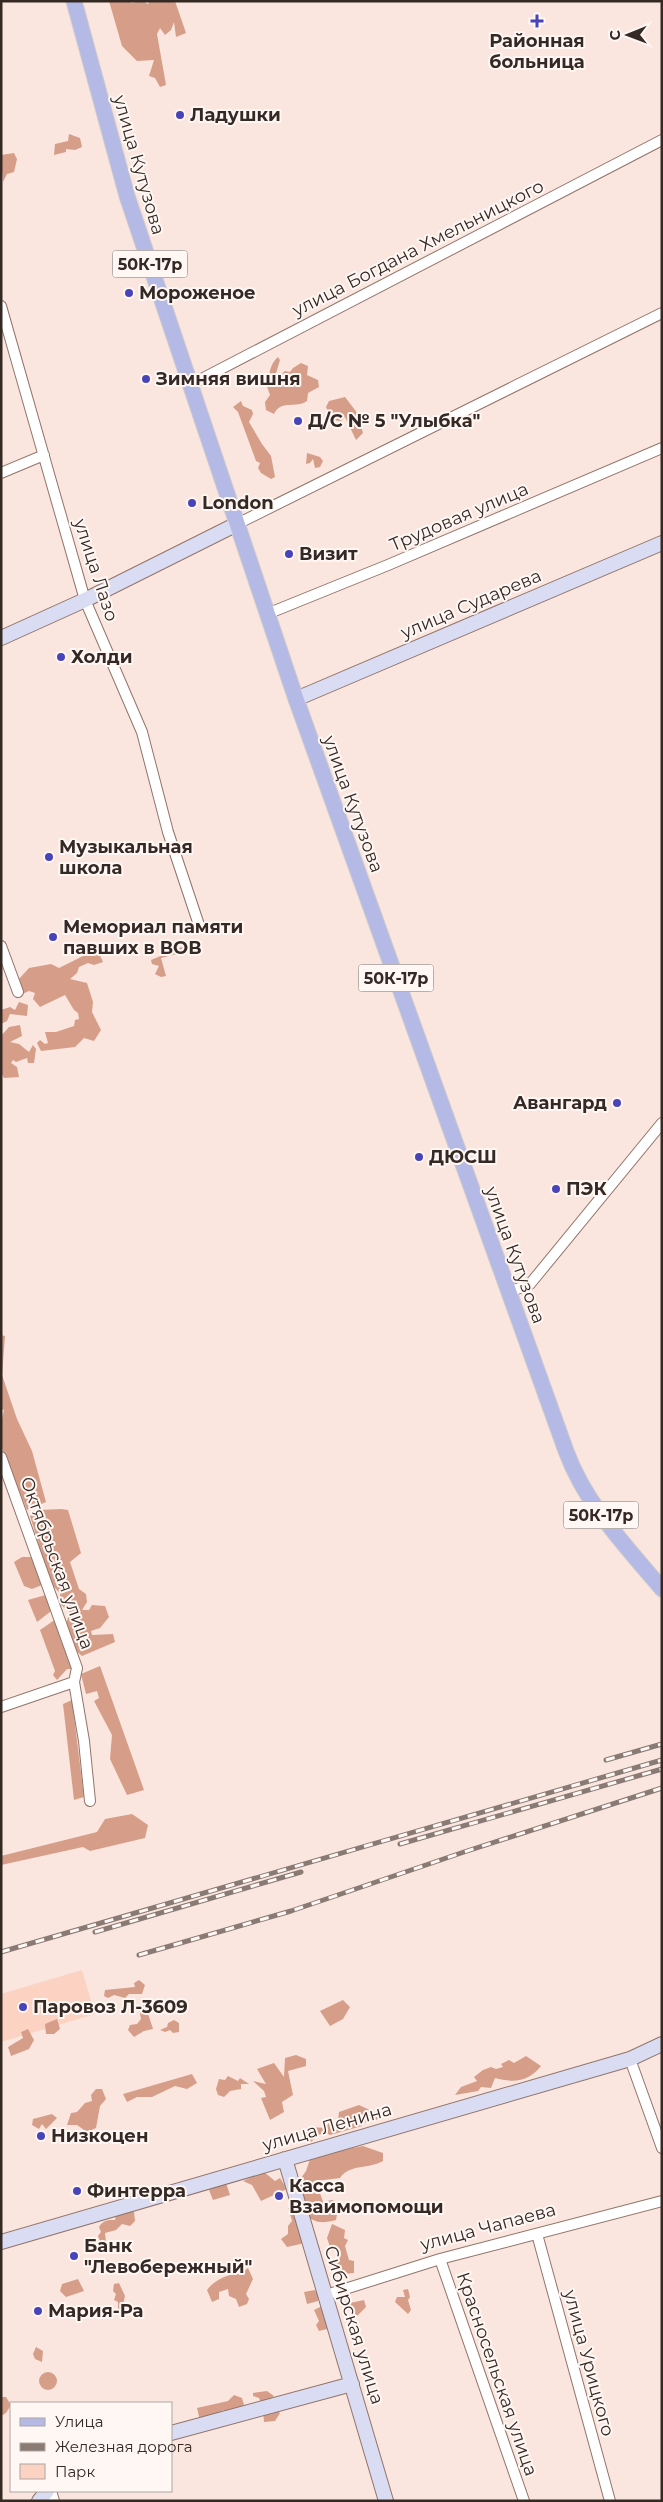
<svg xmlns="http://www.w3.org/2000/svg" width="663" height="2502" viewBox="0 0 663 2502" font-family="Montserrat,sans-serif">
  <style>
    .green { fill: #fcd2c3 }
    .forest { fill: #d69e89 }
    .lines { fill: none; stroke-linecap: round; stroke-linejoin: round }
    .street-casing { stroke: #917469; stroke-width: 12 }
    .secondary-casing { stroke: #917469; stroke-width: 16 }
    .primary-casing { stroke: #cfccca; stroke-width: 17 }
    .street { stroke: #fff; stroke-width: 10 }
    .secondary { stroke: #dadcf3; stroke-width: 14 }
    .primary { stroke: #b5b9e6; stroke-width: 15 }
    .rail-casing { stroke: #897a74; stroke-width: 5 }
    .rail { stroke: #fef7f4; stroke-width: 3; stroke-dasharray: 9; stroke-linecap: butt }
    .poi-dot { fill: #4943b9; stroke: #fef7f4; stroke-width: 2 }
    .labels { text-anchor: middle; stroke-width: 4; stroke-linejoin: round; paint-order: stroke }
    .shield { fill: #fef7f4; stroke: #716762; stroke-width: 1 }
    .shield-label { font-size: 16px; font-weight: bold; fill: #352924 }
    .poi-label { font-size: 18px; font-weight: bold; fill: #352924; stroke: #fef7f4; text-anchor: start }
    .street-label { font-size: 18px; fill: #352924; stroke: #fef7f4 }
  </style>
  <rect width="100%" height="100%" fill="#fae6df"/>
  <path class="green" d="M82,1970L95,2014L1,2042V1994Z"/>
  <path class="forest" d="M109,1H130L131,3L142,1L148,4L150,1H175L186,33L176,37L174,22L171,30L165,35L160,28L157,34L166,85L160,87L155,78L149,76L154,60L137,61L122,46Z
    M69,134L80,138L82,147L75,150L66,149V152L54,155L55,144L68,141Z
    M14,153L17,159L14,172L7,174L3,182L1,155Z
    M278,357L280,360L274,380L278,382L279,376L285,371L290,372L293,368L301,363L308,366L307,375L318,380L319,387L308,393L307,401C296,409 281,399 274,414L266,410L265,402L270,395L266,384L270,380C268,372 272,362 278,357Z
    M345,397L358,414L363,433L356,440L345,417L341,421L332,420L326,407L329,401Z
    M241,401L243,406L252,410L253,414L249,422L262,444L271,456L275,477L271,479L261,473L258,468L260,463L256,461L238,412L233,407Z
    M307,453L320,457L323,461L320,467L315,468L313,459L310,463L306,464Z
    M190,939L198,943L196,949L161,958L166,976L161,977L155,974L159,966L152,964L151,960L187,945Z
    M97,949L103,962L94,965L88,963L79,967L77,973L70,979L87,983L93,1002L92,1012L101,1030L94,1041L84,1038L75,1047L41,1051L37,1043L40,1040L45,1044L48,1043L45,1032H56L74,1026L75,1020L79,1019L78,1013L74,1010L65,995L40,1007L33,999L35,993L29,991L20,995L18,980L29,968L51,964L59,968Z
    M19,1002L28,1005L27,1016L10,1014L7,1021L1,1024V1010L10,1007L15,1010Z
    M20,1025L22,1036L10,1042L19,1044L29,1052L33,1045L36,1049L34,1063H28L27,1058L16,1062L13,1060L11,1063L17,1067L19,1077L4,1078L1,1072V1036L9,1027Z
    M1,1335L5,1336L2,1375L17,1419L32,1451L46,1502L27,1510L2,1448L1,1423L4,1410L1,1409Z
    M61,1509L68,1510L81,1553L70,1562L79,1589L86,1594L87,1602L82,1610H89L92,1605L105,1606L109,1617L100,1628L91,1631L92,1635L113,1634L115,1642L82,1656C65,1642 62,1632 70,1612L61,1605L60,1593L51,1584L30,1516L38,1510Z
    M22,1557H34L42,1585L32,1589L24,1586L14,1562Z
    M49,1594L55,1608L37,1622L28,1600Z
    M56,1619L75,1669H67L57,1680L53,1675L55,1671L40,1630Z
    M100,1666L144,1790L127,1795L110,1759L112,1735L94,1701L99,1698L97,1691L86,1694L81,1674Z
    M72,1700L84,1797L74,1800L63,1704Z
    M132,1814L148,1825L145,1838L90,1851L83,1847L1,1865V1856L97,1832L105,1819Z
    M139,1980L145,1985L142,1994H129L125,1998L114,1995L108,1998L104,1996L105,1990L135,1987L134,1983Z
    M343,2000L350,2007L343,2019L330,2026L320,2011Z
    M145,2004L153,2029L144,2031L134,2037L128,2030L130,2025L137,2024L141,2019L139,2007Z
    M57,2019L60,2029L54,2034H46L45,2024Z
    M174,2020L179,2023V2032L173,2033L170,2030L165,2032L160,2030L167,2027L168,2023Z
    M28,2029L34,2040L29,2049L11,2056L8,2047L23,2038L21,2032Z
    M296,2055L306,2059V2066L288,2071L293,2095L282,2102L284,2112L270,2120L261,2098L266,2097L264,2091L253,2081L266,2084L257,2069L274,2063L284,2077L285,2058Z
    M526,2056L541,2066C528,2082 515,2083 495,2078L491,2088L481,2087L478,2091L455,2095L461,2087L477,2081L474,2077L483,2070L491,2067L496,2069L503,2067L501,2064L509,2060L514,2063Z
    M192,2074L197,2083L187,2089L175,2086L152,2097H137L127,2102L123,2094Z
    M228,2076L238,2081L240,2078L249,2084H241V2089L230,2091L224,2097L218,2095L216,2089L219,2079L225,2080Z
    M96,2089H102L106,2099L100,2106L96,2128L87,2132L77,2125H67L71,2113L77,2112L85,2103L92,2101L91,2095Z
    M359,2105L376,2113L378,2119L369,2123L363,2122L362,2126L330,2135L326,2133L318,2135L311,2142L304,2139V2133L309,2127L326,2128L329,2122L334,2125L338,2121L339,2112Z
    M52,2114L57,2118L46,2129L42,2124L39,2129L32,2125L33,2119Z
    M363,2146L383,2153V2161C370,2169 349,2164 340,2178L316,2181L323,2202L332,2200L339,2203L336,2220C321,2224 315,2223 303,2213L305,2243L287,2247L281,2239L288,2234V2226L292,2221L288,2208L295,2209L297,2184L306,2171L311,2156Z
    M264,2172L275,2181L280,2178L287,2189L261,2201L252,2185L243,2181Z
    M226,2183L230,2195L213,2200L209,2190Z
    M126,2212H134L135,2221L130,2226L122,2224L116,2230L105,2233L107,2250L104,2251L98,2236L101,2232L99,2227C103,2220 108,2220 115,2220L116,2215Z
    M332,2224L345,2230L344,2238L348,2240L345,2246L349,2260L354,2261V2273L343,2274L340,2266H335L333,2260L339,2257L337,2251L331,2250L327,2238Z
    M248,2268L253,2279L246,2294L249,2299L247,2304L239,2307L236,2299L229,2296L228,2289L219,2292V2299L212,2302L207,2290C214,2280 229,2273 240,2274Z
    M78,2279L84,2291L66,2297L60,2291L62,2284Z
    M119,2283L125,2296L122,2309L118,2310V2302L114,2300L116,2294L113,2291L114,2284Z
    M408,2289L410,2297L408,2300L411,2310L408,2314L395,2302L397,2297H405L403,2290Z
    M315,2290L318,2295V2301L307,2304L304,2292Z
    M364,2300L366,2307L355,2318L350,2303Z
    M322,2306L328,2326L327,2329L319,2331L316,2325L319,2321L314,2310Z
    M36,2347L43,2351L42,2362L35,2359L33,2354Z
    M39 2381a9 9 0 1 1 18 0a9 9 0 1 1-18 0Z
    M267,2391L274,2396L267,2402L261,2403L259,2398L253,2396V2393Z
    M234,2395L242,2398L244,2405L233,2413L227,2415L224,2410L200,2421L197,2408L228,2401Z
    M1,2397H6L11,2405L6,2413L1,2416Z
    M275,2409L280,2413L275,2421L264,2422L263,2411Z"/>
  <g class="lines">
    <g class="street-casing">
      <path id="street" d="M1,306L85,600L142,732L168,832L199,925
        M190,385L662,140
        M1,473L44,455
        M237,524L662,313
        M267,614L388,565L662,448
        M1,946L18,992
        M509,1292L530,1284L662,1123
        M1,1457L77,1668L74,1682L84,1741L90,1801
        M1,1707L74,1682
        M630,2059L662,2148
        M537,2234L610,2501
        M440,2259L524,2501
        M326,2295L440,2259L662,2201
        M51,2491L54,2501"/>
    </g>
    <g class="secondary-casing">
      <path id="secondary" d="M1,638L85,600L237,524
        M296,699L662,543
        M285,2159L386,2501
        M1,2242L630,2059L662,2044
        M171,2433L352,2384
        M39,2501L47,2491"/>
    </g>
    <g class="primary-casing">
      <path id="primary" d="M74,1L127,196L296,699L566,1451C586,1505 625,1545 662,1589"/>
    </g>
    <use href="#street" class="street"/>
    <use href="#secondary" class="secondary"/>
    <use href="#primary" class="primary"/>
    <g class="rail-casing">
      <path id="rail" d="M606,1760L662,1744
        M400,1844L662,1769
        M95,1932L301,1872
        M1,1952L662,1760
        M139,1955L291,1911L464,1852L662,1788"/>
    </g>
    <use href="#rail" class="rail"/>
  </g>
  <g class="poi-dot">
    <path d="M534.5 13.5h5v5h5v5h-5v5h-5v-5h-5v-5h5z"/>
    <circle cx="180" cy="115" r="5"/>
    <circle cx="129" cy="293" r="5"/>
    <circle cx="146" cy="379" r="5"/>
    <circle cx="298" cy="421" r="5"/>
    <circle cx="192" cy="503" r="5"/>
    <circle cx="289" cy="554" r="5"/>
    <circle cx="61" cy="657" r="5"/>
    <circle cx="49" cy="857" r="5"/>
    <circle cx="53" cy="937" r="5"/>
    <circle cx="617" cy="1103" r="5"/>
    <circle cx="419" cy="1157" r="5"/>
    <circle cx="556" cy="1189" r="5"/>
    <circle cx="23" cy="2007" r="5"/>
    <circle cx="41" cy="2136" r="5"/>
    <circle cx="77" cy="2191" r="5"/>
    <circle cx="279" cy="2196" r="5"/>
    <circle cx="74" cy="2256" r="5"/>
    <circle cx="38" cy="2311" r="5"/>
  </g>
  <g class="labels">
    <g class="shield">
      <rect x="112.5" y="250.5" width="75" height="27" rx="4"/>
      <rect x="358.5" y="964.5" width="75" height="27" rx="4"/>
      <rect x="563.5" y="1501.5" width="75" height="27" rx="4"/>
    </g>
    <g class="shield-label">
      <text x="150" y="270">50К-17р</text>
      <text x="396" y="984">50К-17р</text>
      <text x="601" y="1521">50К-17р</text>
    </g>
    <g class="poi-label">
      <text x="537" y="47" text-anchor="middle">Районная<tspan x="537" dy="21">больница</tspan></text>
      <text x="190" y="121">Ладушки</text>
      <text x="139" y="299">Мороженое</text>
      <text x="156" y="385">Зимняя вишня</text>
      <text x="308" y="427">Д/С № 5 "Улыбка"</text>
      <text x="202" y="509">London</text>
      <text x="299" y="560">Визит</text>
      <text x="71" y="663">Холди</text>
      <text x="59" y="853">Музыкальная<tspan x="59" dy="21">школа</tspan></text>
      <text x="63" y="933">Мемориал памяти<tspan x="63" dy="21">павших в ВОВ</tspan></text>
      <text x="607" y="1109" text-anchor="end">Авангард</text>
      <text x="429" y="1163">ДЮСШ</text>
      <text x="566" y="1195">ПЭК</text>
      <text x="33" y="2013">Паровоз Л-3609</text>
      <text x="51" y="2142">Низкоцен</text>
      <text x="289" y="2192">Касса<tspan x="289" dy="21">Взаимопомощи</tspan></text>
      <text x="87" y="2197">Финтерра</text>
      <text x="84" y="2252">Банк<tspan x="84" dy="21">"Левобережный"</tspan></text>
      <text x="48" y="2317">Мария-Ра</text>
    </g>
    <g class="street-label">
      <text transform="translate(139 165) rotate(74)" y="6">улица Кутузова</text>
      <text transform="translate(418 248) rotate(-27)" y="6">улица Богдана Хмельницкого</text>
      <text transform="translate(459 517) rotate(-23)" y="6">Трудовая улица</text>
      <text transform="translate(96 570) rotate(72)" y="6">улица Лазо</text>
      <text transform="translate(471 604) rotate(-23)" y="6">улица Сударева</text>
      <text transform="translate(353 804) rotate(70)" y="6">улица Кутузова</text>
      <text transform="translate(515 1255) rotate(70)" y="6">улица Кутузова</text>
      <text transform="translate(57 1563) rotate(70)" y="6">Октябрьская улица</text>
      <text transform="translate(327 2127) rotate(-16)" y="6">улица Ленина</text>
      <text transform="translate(488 2227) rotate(-15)" y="6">улица Чапаева</text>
      <text transform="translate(354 2325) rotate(73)" y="6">Сибирская улица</text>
      <text transform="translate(589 2363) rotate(75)" y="6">улица Урицкого</text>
      <text transform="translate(497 2374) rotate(71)" y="6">Красносельская улица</text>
    </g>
  </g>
  <rect width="663" height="2502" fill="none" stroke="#352924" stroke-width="5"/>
  <rect x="10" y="2402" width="162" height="90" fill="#fef7f4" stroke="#aea5a1"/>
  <rect x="20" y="2418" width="25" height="8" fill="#b5b9e6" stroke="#aea5a1"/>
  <text x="55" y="2427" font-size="15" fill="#352924">Улица</text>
  <rect x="20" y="2443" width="25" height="8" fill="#897a74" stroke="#aea5a1"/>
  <text x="55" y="2452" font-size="15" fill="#352924">Железная дорога</text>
  <rect x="20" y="2464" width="25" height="15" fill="#fcd2c3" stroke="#aea5a1"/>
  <text x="55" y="2477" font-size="15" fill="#352924">Парк</text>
  <g transform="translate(628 35) rotate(269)" stroke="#fef7f4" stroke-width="4" paint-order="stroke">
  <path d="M0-4L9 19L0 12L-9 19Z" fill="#352924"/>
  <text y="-8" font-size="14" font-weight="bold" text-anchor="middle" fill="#352924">С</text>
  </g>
</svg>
